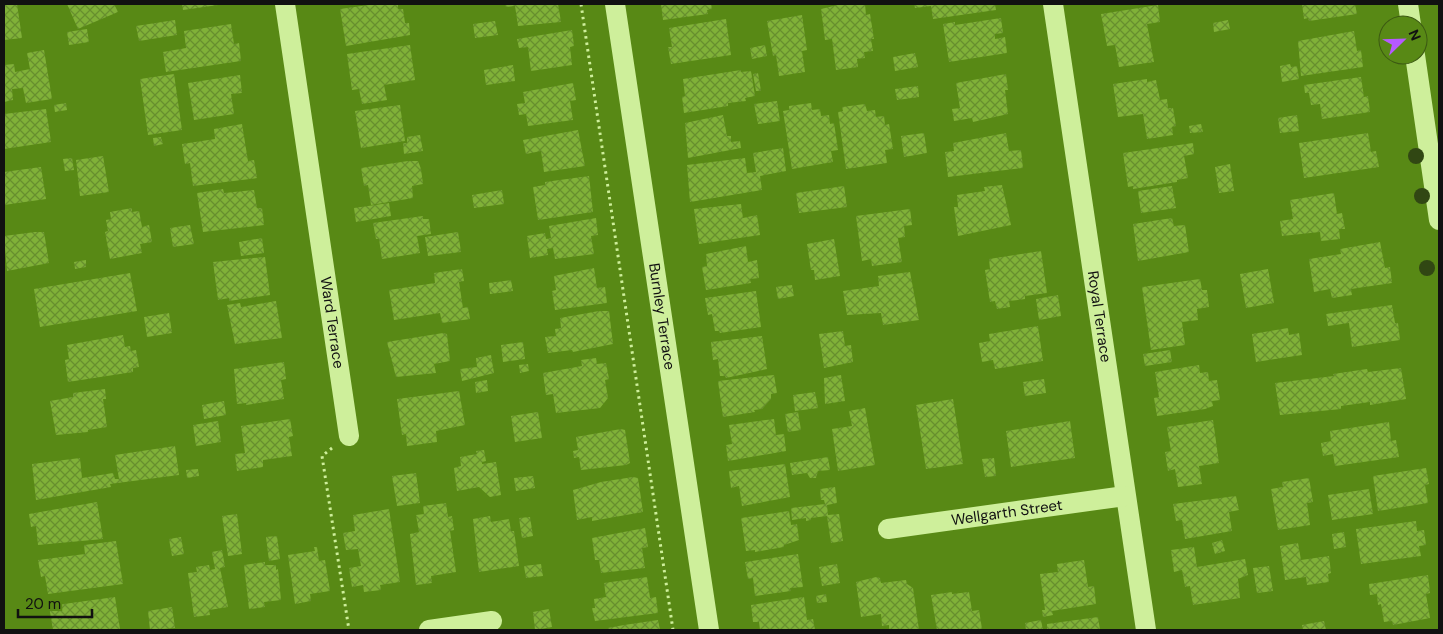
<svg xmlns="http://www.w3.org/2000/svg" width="1443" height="634" viewBox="0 0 1443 634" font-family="'DM Sans',sans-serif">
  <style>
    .building { fill: url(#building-cross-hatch) }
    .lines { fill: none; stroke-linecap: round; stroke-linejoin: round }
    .path { stroke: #ceef9b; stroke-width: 3; stroke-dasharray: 2.5 4; stroke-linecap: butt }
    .street { stroke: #ceef9b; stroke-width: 20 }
    .tree { fill: #314713 }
    .labels { text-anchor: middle; stroke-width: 4.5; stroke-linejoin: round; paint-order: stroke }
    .street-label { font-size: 15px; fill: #111; stroke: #588915 }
  </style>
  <defs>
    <pattern id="building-cross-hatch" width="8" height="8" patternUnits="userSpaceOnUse" patternTransform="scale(1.25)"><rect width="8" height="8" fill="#80b138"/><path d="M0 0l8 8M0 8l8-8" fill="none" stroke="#678f2e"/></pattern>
  </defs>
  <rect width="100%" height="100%" fill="#588915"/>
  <path class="building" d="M4,4H17L22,38L4,40Z
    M67,4H114L118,12L78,29Z
    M182,4H218V5L183,10Z
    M376,4H398V9H403L405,23H409L410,35L346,46L340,9Z
    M505,4H558L561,22L518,26L515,6L506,7Z
    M661,4H711L712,9L707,10L708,14L663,20Z
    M842,4H865L866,15L870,14L874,39H871L873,51L864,52L865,58L857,59L858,67L836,70L832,39L825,40L821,9Z
    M914,4H995L996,10L933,19L931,6L915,8Z
    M1302,4H1355L1357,14L1309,21L1308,18L1304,19Z
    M1158,5L1160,22L1147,24L1154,62L1119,67L1115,45L1107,46L1101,14Z
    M802,15L807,50L802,51L805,72L779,76L776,55L773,56L767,21Z
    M1001,18L1003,33L995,34V39L1005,37L1007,53L949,62L943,24L955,22V25Z
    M726,19L731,55L671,64L668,47H672L669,28Z
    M175,20L177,35L139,41L136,26Z
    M1228,20L1230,29L1214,32L1213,23Z
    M495,21L498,35L475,38L473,24Z
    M231,24L234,44L239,43L241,61L166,72L163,52L186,48L184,31Z
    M87,29L89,42L69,45L67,32Z
    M572,30L574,46L570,47L572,65L531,71L528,47L519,48L517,39Z
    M1354,31L1357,51L1361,50L1363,67L1301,76L1298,41Z
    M410,45L415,80L384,85L387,100L362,104L359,89L352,90L347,54Z
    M765,45L767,56L752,59L750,48Z
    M44,50L52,99L26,103L23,88L12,89L13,100L4,102V65L14,64L15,72L30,69L27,53Z
    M915,53L918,67L895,71L893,57Z
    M1290,64L1291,67L1297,66L1299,79L1282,82L1280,66Z
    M513,65L515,81L486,85L484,70Z
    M741,70V72L751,71L755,96L745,98L746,101L728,103V106L684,113L682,97L685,96L683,79Z
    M758,73L761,91H756L753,74Z
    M174,74L182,130L148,135L140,79Z
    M1006,74L1008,90H1005L1008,114L973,122L972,118L954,121L952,109L960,108L956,83Z
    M240,75L242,93L231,94L234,114L194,120L188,83Z
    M1361,77L1364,97L1368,96L1370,112L1322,119L1320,104L1311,105L1309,93H1305L1304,85Z
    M1147,79V82L1156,80L1160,100L1167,99L1168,108H1173L1176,126L1172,127L1173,135L1147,139L1143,114L1118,117L1113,84Z
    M573,83L576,100L570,101L573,120L528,126L526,114L519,115L517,104L525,103L523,92Z
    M918,86L919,97L897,100L895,89Z
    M777,101L780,121L758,124L754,104Z
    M66,103L67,110L55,112L54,105Z
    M811,103L812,110L820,109L821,116L829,115L830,124L834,123L838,150L831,151L833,162L792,169L783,111L789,110V106Z
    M865,104L867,111L875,110L876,117L884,116L885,125L889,124L893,149L885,150L887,163L846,169L838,112L843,111L842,107Z
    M400,105L405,141L361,148L355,111Z
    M46,109L51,142L4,149V114Z
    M723,115L727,136H731V142L740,141L741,148L688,158L685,123Z
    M1297,115L1299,131L1280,133L1278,118Z
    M242,124L248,161L254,160L257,178L193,186L190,163L185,164L182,144L215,139L214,129Z
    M1201,124L1203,132L1190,133L1189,126Z
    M578,130L585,166L544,172L541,151L526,154L523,140Z
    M924,133L927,153L904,157L901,136Z
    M1006,133L1009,151L1021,150L1023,168L948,177L945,152L954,151L953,143Z
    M1368,133L1371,152L1376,151L1379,167L1304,178L1299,143Z
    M420,135L423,151L404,154L403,143H407V137Z
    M161,137L163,144L154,146L153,138Z
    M1193,143L1194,154L1184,156L1188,178L1177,180V182L1133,189V186L1128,187L1123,153Z
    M783,148L786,171L760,176L762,190L690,202L687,165L745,158L747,173L756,172L753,153Z
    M103,156L109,192L80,196L76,160Z
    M72,158L74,170L65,171L63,159Z
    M408,161H418L421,169L423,184L412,186L413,198L371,205L368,185L364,186L361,168Z
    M1230,164L1234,191L1219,193L1215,167Z
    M41,167L46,199L4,205V172Z
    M589,176L593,212L538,220L533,187L545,185V182Z
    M1002,185L1011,225L958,236L954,207H958L957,195L985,191L984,187Z
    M844,186L847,207L799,213L796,193Z
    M1172,186L1176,208L1141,213L1138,191Z
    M223,189L224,193L254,190L257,208H262L264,225L203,232L197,193Z
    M502,190L504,204L474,208L472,195Z
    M1334,193L1337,214L1342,213L1345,229H1339L1340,239L1321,241L1320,232L1282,236L1280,221L1293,219L1290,200Z
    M389,203L391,216L356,222L354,208Z
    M741,204L743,218L757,215L760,235L699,244L694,209Z
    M132,208V212L139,211L142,227L149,225L152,242L140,244L142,253L110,259L105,232L108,231L106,220L111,219L110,212Z
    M910,209L912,225L904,226L905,237L898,238L902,262L872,266L871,259L862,261L856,216Z
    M423,216V219H429L431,234L417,236L420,253L382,259L379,239H376L373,223Z
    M596,218L598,235L591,236L594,254L555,259L553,248L547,249L548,255L530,258L527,236L545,233L546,239L551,238L549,226Z
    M1172,218L1174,226L1185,225L1189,252L1138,261L1133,224Z
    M190,225L194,244L173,247L170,228Z
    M35,232H44L49,263L7,271L4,236Z
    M458,232L461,252L428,256L425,237Z
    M262,238L264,253L241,256L239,242Z
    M834,239L840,276L815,280L814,270H811L807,244Z
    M1380,242L1385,268L1390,267L1392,283L1351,289L1352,295L1332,298L1330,289L1314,292L1309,259L1341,254L1340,249Z
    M746,246L748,262L757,260L759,278L750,279L751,283L706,290L702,267L707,266L706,254Z
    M1041,251L1047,293L1025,296V299L1009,301L1010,307L997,309L995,301L990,302L985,270L990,269L989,259Z
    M265,257L270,295L229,301V298L218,300L213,262Z
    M86,260V267L75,269L74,262Z
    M594,268L597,288L605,287L607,303L555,310L552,291L556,290L554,276Z
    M462,269L464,281L459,282L463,308L468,307L470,319L442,323L440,313L394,320L389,290L435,283L434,273Z
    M1268,269L1274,303L1246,308L1240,274Z
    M910,272L919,320L883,325L881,313L847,315L843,291L879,286L878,276Z
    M130,273L137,311L40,327L34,289Z
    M1200,279L1202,290H1207L1209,307L1197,309L1198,320L1182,322L1185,345L1151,350L1142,287Z
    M511,280L513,291L490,294L489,283Z
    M792,285L794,296L778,299L776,287Z
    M756,291L761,327L720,333L719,331H715L712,314L708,315L705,298Z
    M1058,295L1061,316L1039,320L1036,299Z
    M276,301L282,338L235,344L227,305L240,303L241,307Z
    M1392,305L1395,323H1398L1400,340L1352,347L1349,323L1328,326L1326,314Z
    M599,311H609L613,344L573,352L572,350L548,353L545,337L556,336L555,329L561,328L560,318Z
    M169,313L172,333L147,337L144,317Z
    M1038,326L1043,361L995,369L993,360L982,362L979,343L990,341L989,334Z
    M1288,328L1289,335L1299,333L1302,355L1256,362L1252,334Z
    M843,331L845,346L851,345L853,362L824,368L819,334Z
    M443,333L447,334L450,361L434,364L436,373L396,377L387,342Z
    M123,335L125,347L130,346L131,351L136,350L139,367L133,368V372L68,382L65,360L69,359L67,345Z
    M762,336L767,369L726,378L725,376H720L718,359L713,360L711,342Z
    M523,342L525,359L503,362L501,345Z
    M1170,350L1172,362L1145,366L1143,354Z
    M491,355L494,373L462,381L460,369L477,367L476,358Z
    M596,358L597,364L606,363L609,379L605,380L608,398L600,408L556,413L553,394L546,395L543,373L582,366L581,360Z
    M284,362L286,379L281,380L284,399L246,405V403L237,404L234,369Z
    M528,364L529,371L520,373L519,365Z
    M1199,365L1200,373L1208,372L1209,381L1217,380L1220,400L1212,401L1213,406L1205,409L1157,416L1154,398L1159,397L1155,372Z
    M1401,368L1406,399L1370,405V402L1341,406V409L1280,415L1275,383L1334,376L1333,374L1367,369L1368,372Z
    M774,375L777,393L771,394V399L762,409L754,410L755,412L723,417L718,381Z
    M841,375L845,401L825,404L824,378Z
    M1044,379L1046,393L1025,396L1023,382Z
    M487,380L488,391L476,393L475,382Z
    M105,389L106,399H103L107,427L88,430V432L56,435L50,401L73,397V393Z
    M459,391L465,425L436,431L437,442L407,446L406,434L402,435L397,399Z
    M815,392L818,408L795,411L793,395Z
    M953,399L963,464L926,469L916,405Z
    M224,401L226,415L204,419L202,405Z
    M865,408L875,465L838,471L832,429L852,426L849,411Z
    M538,412L542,438L515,442L511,416Z
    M798,412L801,430L788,432L785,414Z
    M290,419L293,436L289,437L292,456L263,460V467L237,471L235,454L245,453L241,426Z
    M774,419L776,435L784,434L786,451L728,461L726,445L732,444L729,425Z
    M1213,420L1219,463L1199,466L1202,484L1178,487L1175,469L1168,471L1165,452L1171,451L1167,427Z
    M218,421L221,442L196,446L193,425Z
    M1070,421L1075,458L1011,467L1006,431Z
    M1389,422L1391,441L1396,440L1399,457L1335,466L1333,454L1323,456L1321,443L1331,441L1330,431Z
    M621,429L625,430L630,463L626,465L581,470L579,457L574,458L573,451L578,450L576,437Z
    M175,446L179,475L110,484L111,487L36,500L32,464L80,458L82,478L113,473L115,479H119L115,455Z
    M484,450L486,461L482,462V464L496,462L501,495L490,497L479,487L457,491L454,468L461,466L460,457L477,454L476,451Z
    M828,457L830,470L818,471L816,478H810L807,473L792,475L790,463Z
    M994,458L996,476L985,477L982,459Z
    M785,464L790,497L742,506L739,486L731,488L729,471Z
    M1426,468L1429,484L1425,485L1428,503L1378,511L1373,476Z
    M198,469L199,476L187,478L186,470Z
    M416,473L420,503L397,506L392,476Z
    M533,476L535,488L516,491L514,478Z
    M633,477L638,478L643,512L592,521V517L577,520L573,490L601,482Z
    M1309,478L1313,502L1307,503L1310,525L1278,530L1271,489L1283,487L1282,482Z
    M835,487L837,503L827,505L828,515L839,514L843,541L831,543L827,516L811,518V520L806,521V518L792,520L791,508L825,504L824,500H821L820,489Z
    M1369,489L1373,514L1332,520L1328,495Z
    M1236,496L1239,510L1229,512L1232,531L1185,539L1182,520L1176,521L1173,504Z
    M97,502L103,539L38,545L36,526L31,527L29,514Z
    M446,503L448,517L452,516L454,530L450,531L456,572L431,576L432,583L416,585L410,534L419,532L416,515L424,514L423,506Z
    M389,509L400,582L380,585L381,590L364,592L363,585L352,587L349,568L361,566L358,549L346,550L343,533L355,531L353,515Z
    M789,511L791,525L797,524L799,540L784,545V547L755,552V550L746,551L741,518Z
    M237,514L242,554L228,556L222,516Z
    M490,516L491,522L509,519L511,531H514L519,566L479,572L473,519Z
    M530,517L533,536L522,538L519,518Z
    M1416,521L1417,531L1424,530L1426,545L1419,546L1421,556L1361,564L1356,529Z
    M645,528L648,547L642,548L645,568L601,573L599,560H595L592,538Z
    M1344,532L1346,547L1334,549L1332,534Z
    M277,536L280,559L269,561L266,537Z
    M181,537L184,554L172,556L169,539Z
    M1222,540L1225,551L1215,554L1212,543Z
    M116,541L123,584L48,594L45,576L41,577L38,560L85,554L84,545Z
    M1298,543L1301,560L1329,556L1331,573L1328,574L1329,582L1307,585L1306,577L1285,580L1280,546Z
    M314,547H317L319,561L325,560L330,591L310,594L311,601L295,604L288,555L315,551Z
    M1194,547L1197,567L1245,559L1248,575L1238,579L1240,598L1193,605L1190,586L1185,587L1182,570L1174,572L1171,550Z
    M222,550L225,567L220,568L228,607L209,610L210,615L194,617L188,573L197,572L196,567L209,565L210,570L215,569L212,552Z
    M798,554L803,587L790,588L791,591L755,596L753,578L748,579L745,562Z
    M1084,560L1088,587L1094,586L1096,604L1052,611L1053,615L1043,617L1042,610H1045L1040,574L1058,572L1057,564Z
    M265,562V565H276V570L278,569L281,600L264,602L265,607L249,609L244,565Z
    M541,564L543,576L526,578L524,566Z
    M837,564L840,583L822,586L819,567Z
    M1269,566L1273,591L1257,593L1253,568Z
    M1428,575L1430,593L1426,594L1430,618L1393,625L1392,621L1384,622L1381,604L1378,605L1377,594L1370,595L1369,584Z
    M647,577L650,598L656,597L658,613L595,621L592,608H595L594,599L606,597L604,583Z
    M876,577L880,578L881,583L906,580L907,584L913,588L919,630H889V625L882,626L881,614L861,617L856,582Z
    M952,592V594L969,592L972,611L979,610L982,629L937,630L931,595Z
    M826,594L827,602L817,603L816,596Z
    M115,597L120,629L53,630L49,606Z
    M804,597L807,620L813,619L815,630H760L759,622H753L751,605Z
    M172,607L175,628L150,630L148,611Z
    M549,609L552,627L535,630L533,612Z
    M1098,617L1100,630H1047V624Z
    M658,620L660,630H609L608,628L624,625Z
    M1041,620L1043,630H1026L1025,623Z
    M1324,621L1326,630H1303L1302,625Z"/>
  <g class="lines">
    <path class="path" d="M581,4L673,630
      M332,448L322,456L349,630"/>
    <g class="street">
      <path id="s1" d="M285,4L349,436"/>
      <path id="s2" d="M615,4L709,630"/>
      <path id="s3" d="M1053,4L1146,630"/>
      <path d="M1408,4L1411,25"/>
      <path d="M1415,55L1439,220"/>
      <path id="s4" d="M888,529L1125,496"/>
      <path d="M429,630L492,621"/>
    </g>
  </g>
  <g class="tree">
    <circle cx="1416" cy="156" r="8"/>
    <circle cx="1422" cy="196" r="8"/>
    <circle cx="1427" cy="268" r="8"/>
  </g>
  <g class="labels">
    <g class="street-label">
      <text dy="5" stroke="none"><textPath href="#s2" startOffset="316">Burnley Terrace</textPath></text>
      <text dy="5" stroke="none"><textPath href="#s3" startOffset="316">Royal Terrace</textPath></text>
      <text dy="5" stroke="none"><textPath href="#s1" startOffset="322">Ward Terrace</textPath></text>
      <text dy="5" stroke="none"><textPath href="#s4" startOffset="120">Wellgarth Street</textPath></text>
    </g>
  </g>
  <rect width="1443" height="634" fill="none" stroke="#111111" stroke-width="10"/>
  <g transform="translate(1403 40) rotate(67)"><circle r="24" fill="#588915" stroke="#3c5913"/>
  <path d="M0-4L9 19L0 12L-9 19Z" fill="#b659ff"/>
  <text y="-8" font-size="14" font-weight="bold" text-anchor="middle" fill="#111111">N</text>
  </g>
  <path d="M18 609v8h74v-8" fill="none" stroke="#111111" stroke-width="2.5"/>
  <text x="25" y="609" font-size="15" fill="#111111" stroke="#588915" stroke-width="4" paint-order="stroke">20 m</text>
</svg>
